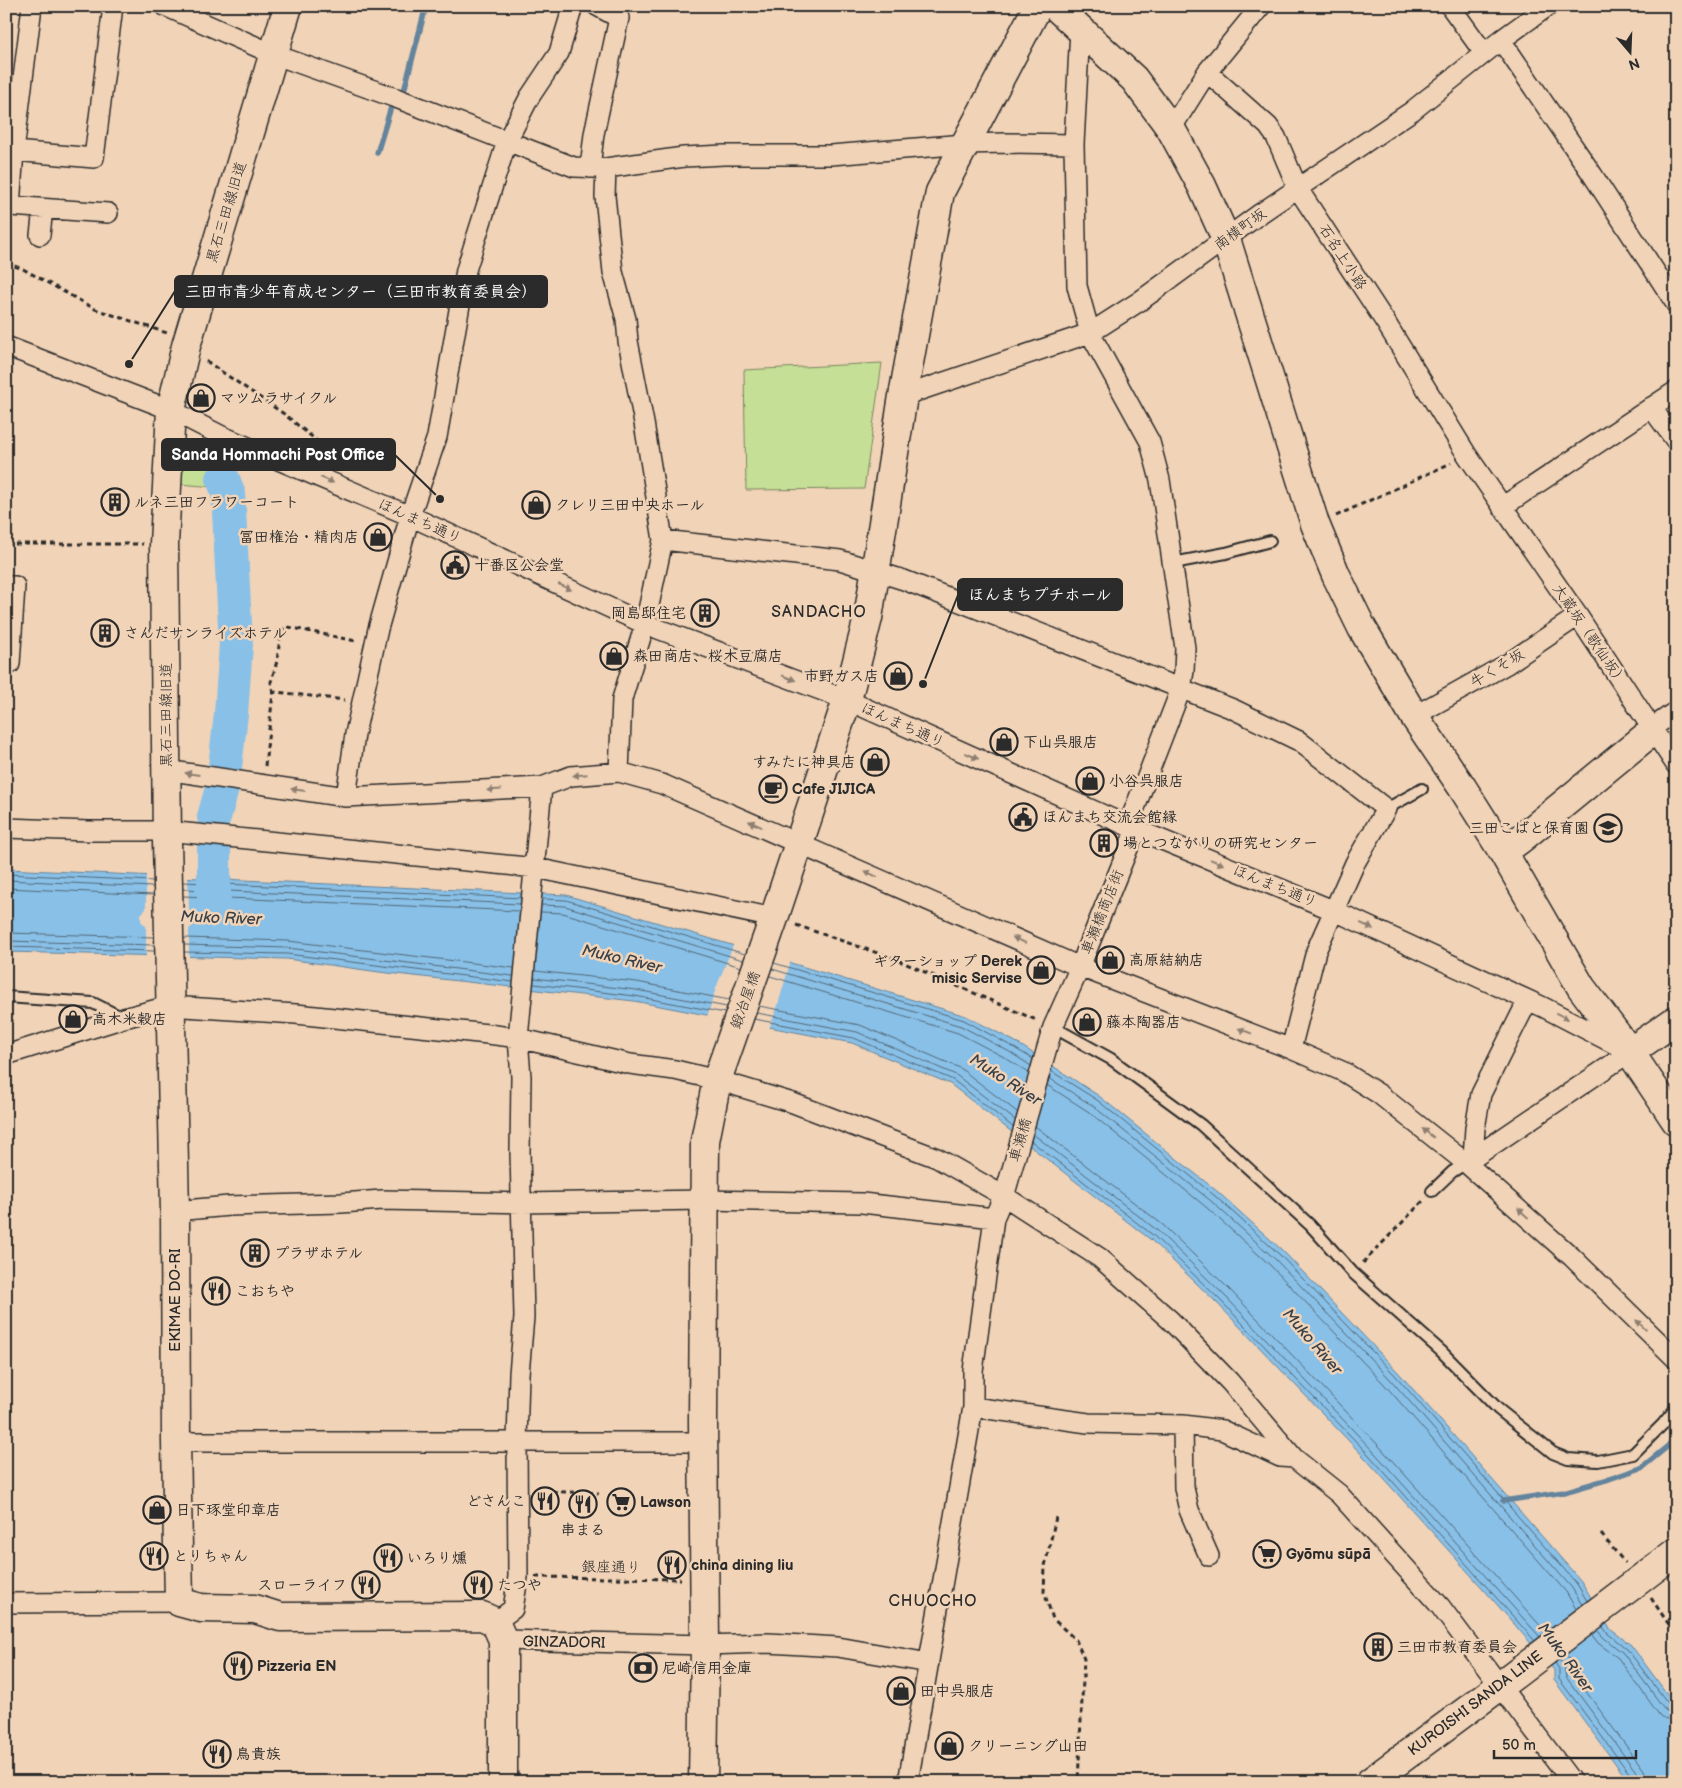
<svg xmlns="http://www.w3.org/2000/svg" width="1682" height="1788" viewBox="0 0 1682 1788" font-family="'Balsamiq Sans','Klee One',sans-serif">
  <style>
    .green { fill: #c6df96; stroke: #788560 }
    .water { fill: #89c0e7; stroke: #63849c }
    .pier { fill: #f1d3b7 }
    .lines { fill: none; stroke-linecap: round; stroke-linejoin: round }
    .shore { stroke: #516776; stroke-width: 1 }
    .stream { stroke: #63849c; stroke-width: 5.5 }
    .river { stroke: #89c0e7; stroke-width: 34 }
    .lane-casing { stroke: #2b2b2b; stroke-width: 14 }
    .street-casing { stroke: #2b2b2b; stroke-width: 22 }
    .secondary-casing { stroke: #2b2b2b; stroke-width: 31 }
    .path { stroke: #2b2b2b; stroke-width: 3; stroke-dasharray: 5 4; stroke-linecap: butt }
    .lane { stroke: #f1d3b7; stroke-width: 10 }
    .street { stroke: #f1d3b7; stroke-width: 19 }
    .secondary { stroke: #f1d3b7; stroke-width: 28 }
    .oneway { fill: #8e7f71 }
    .labels { text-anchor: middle; stroke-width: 5; stroke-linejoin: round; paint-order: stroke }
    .street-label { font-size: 15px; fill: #2b2b2b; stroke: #f1d3b7 }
    .poi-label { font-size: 15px; font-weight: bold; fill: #2b2b2b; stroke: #f1d3b7; text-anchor: start }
    .neighbourhood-label { font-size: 16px; letter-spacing: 1px; fill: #2b2b2b; stroke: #f1d3b7 }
    .water-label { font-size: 16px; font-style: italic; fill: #394147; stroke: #f1d3b7 }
    .leader { fill: none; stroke: #2b2b2b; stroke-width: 2 }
    .callout-dot { fill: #2b2b2b; stroke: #f1d3b7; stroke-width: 2 }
    .callout { fill: #2b2b2b; stroke: #2b2b2b; stroke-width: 2 }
    .callout-label { font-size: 16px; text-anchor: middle; font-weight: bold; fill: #fff }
  </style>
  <rect width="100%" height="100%" fill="#f1d3b7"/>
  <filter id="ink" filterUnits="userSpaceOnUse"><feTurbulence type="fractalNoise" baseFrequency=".02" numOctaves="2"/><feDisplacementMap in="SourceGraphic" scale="10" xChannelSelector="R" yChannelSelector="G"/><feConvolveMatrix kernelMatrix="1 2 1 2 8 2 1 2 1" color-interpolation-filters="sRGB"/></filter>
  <g filter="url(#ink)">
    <path class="green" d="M882,363L864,489L746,490L744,370Z
      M204,442L215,487L179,484L190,448Z"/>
    <path class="water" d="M6,869L566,895L966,1016L1014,1041L1099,1096L1218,1192L1283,1251L1398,1372L1581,1581L1610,1629L1631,1645L1676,1706V1782H1629L1554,1680V1670L1487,1593L1365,1458L1217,1303L1151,1240L950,1084L852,1043L634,1001L379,972L287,959L6,952Z"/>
    <path class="pier" d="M146,873L188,875L189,910L195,917V924L189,929V959L146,958V926L141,921V914L146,909Z
      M734,943L791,960L777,1008L769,1029L707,1017L716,988Z"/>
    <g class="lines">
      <path class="shore" d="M6,874L153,881
        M6,880L153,887
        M183,882L521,898
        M6,888L153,895
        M183,889L520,904
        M183,896L519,911
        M542,899L566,900L745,954
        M541,905L565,906L743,960
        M541,912L563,913L741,967
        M6,933L154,937
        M184,938L288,941L514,968
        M6,941L154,945
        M184,945L288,948L513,976
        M6,947L154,951
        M184,952L287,954L513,982
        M774,963L964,1020L1011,1046L1033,1059
        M772,969L961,1026L1008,1051L1031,1066
        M535,971L637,982L729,1000
        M770,976L958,1033L1004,1057L1029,1073
        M534,978L636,990L727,1007
        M534,984L635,996L725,1013
        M759,1006L860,1025L960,1068L1017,1112
        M757,1013L857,1032L956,1075L1015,1120
        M754,1019L854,1038L953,1080L1013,1127
        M1051,1071L1097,1100L1215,1196L1280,1255L1395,1375L1577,1584L1587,1601
        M1049,1078L1093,1106L1211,1201L1275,1259L1390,1379L1572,1588L1582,1605
        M1047,1085L1089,1112L1206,1207L1270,1265L1384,1384L1566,1592L1576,1609
        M1035,1126L1163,1225L1230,1290L1379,1446L1546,1632
        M1033,1134L1158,1231L1224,1295L1373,1451L1540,1637
        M1031,1141L1154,1236L1220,1300L1369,1455L1535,1641
        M1603,1627L1607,1633L1627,1649L1670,1706L1676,1708
        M1598,1631L1603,1637L1623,1653L1666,1711L1676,1714
        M1592,1635L1598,1643L1618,1658L1660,1716L1667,1720L1676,1722
        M1566,1655L1572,1664L1573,1674L1644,1770L1647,1782
        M1560,1660L1564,1666L1566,1677L1637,1773L1639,1782
        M1555,1663L1559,1669V1679L1632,1777L1633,1782"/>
      <path class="stream" d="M404,91L426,6
        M377,153L391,107
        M1503,1501L1564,1492L1609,1479L1641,1468L1668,1446L1676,1435"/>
      <path class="river" d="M214,817L223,785L231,714L236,644L228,492L223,479
        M214,916V845"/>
      <g class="lane-casing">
        <path id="lane" d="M1173,563L1226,553L1270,541
          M1386,809L1422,789
          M6,997L93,1003L123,1018
          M1053,1027L1111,1059L1201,1125L1310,1225L1353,1273L1441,1351L1498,1409L1553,1453L1568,1459L1598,1461L1633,1454L1663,1424L1676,1408
          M1432,1191L1452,1172L1466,1163"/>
      </g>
      <g class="street-casing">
        <path id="street" d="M32,6L14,151L94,158L113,6
          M165,6L273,54L396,98L574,167L606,168L684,157L724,155H831L965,144L1006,143L1074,144
          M1450,6L1484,53
          M1080,29L1074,144L1077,286L1090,333L1150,442L1160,480L1185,648L1184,671L1181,689L1128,826
          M1501,40L1592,174L1676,304
          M1207,72L1268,126L1276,137L1298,189L1386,323L1467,455L1578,616L1676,765
          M1171,129L1207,72L1261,6
          M14,151L10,206L108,213
          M590,168L594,134L619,18L597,6
          M606,168L605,196L613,272L626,319L628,341L644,423L663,540L645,624L622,699L619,772
          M40,235L43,209
          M6,346L171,410L220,435L410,516L645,624L847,700L1128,826L1335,911L1543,1007L1630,1052L1466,1163
          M903,396L1090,333L1140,301L1261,213L1412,111L1501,40L1548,6
          M1651,407L1676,441
          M1502,507L1676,391
          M663,540L840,560L904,580L1233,709L1299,741L1386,809L1355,863L1316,951L1291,1049
          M6,586H15L10,664H6
          M1414,716L1507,664L1578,616
          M1652,728L1676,711
          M166,770L346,797L542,787L571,776L619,772L662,784L1080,967L1291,1049L1344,1072L1379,1094L1466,1163L1572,1257L1676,1359
          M346,797L355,734L378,629L410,516L437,437L466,270L507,141L529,98L559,53L573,6
          M6,828L89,831H167L536,868L774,918
          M6,1055L124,1018L169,1006L296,1014L488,1034L518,1038L630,1064L675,1070L717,1080L793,1103L937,1158L1004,1196L1100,1258L1170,1320L1230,1382L1294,1458L1339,1494L1440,1606L1572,1782
          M1473,1158L1475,1128L1481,1094L1528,1000
          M175,1211L229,1206L341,1203L382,1200L522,1203L704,1200L862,1203L994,1218
          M973,1407L1088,1423L1183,1425L1222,1430L1280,1457L1294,1458
          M1183,1425L1184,1488L1189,1510L1209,1556
          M176,1442H703
          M6,1603L179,1602
          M495,1622L513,1609L518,1577L517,1442L519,1374L524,1317L520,1152L521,1077L518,1038L542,787
          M503,1640L705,1645L768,1643L838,1647L929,1663
          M908,1782L973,1407V1371L994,1218L1006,1190L1053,1027L1080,967L1136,829"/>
      </g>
      <g class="secondary-casing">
        <path id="secondary" d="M288,6L186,346L171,410L164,544L167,840L175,1211L176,1442L179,1602L201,1608L255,1609L280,1617L482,1616L495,1622L503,1640V1782
          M1055,6L1134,79L1171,129L1202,186L1226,239L1315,524L1336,575L1362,628L1414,716L1462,787L1503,852L1581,987L1630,1052L1676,1121
          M1503,852L1522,838L1644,738
          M1630,1052L1676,1020
          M703,1782L705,1645L703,1420L705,1141L717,1080L774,918L847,700L868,618L903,396L940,192L1038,6
          M1370,1782L1500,1686L1676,1552"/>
      </g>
      <path class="path" d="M6,263L23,269L95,309L167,333
        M206,361L284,414L316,440L310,453
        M1336,516L1451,463
        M6,544H143
        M273,693L271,682L277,661L281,630L288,627L356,641
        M265,766L273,693L276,692L345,700
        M796,925L895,959L1036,1020
        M1363,1263L1423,1201
        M534,1491L599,1493
        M1056,1517L1045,1566L1044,1592L1053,1619L1076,1640L1084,1659L1078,1782
        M1601,1534L1625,1563
        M535,1577L681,1579
        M1651,1598L1676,1635"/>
      <use href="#lane" class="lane"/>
      <use href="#street" class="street"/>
      <use href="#secondary" class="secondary"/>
    </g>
    <defs><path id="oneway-solid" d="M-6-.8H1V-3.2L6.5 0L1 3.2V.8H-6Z" transform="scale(1.25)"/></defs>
    <g class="oneway">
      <use href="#oneway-solid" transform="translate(327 480) rotate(23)"/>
      <use href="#oneway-solid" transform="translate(565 587) rotate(25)"/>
      <use href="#oneway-solid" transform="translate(789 678) rotate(21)"/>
      <use href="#oneway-solid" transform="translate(972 756) rotate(24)"/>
      <use href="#oneway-solid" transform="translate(192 774) rotate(-172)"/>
      <use href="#oneway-solid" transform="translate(580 775) rotate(175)"/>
      <use href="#oneway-solid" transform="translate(298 790) rotate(-172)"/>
      <use href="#oneway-solid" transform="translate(494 790) rotate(177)"/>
      <use href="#oneway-solid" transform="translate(755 824) rotate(-156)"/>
      <use href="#oneway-solid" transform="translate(1217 862) rotate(22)"/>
      <use href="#oneway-solid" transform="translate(871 874) rotate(-156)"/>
      <use href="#oneway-solid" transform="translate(1367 926) rotate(25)"/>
      <use href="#oneway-solid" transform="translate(1019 940) rotate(-156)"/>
      <use href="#oneway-solid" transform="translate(1562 1016) rotate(27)"/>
      <use href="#oneway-solid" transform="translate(1245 1031) rotate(-159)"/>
      <use href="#oneway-solid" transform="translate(1428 1133) rotate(-142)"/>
      <use href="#oneway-solid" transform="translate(1523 1213) rotate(-138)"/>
      <use href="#oneway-solid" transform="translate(1641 1325) rotate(-136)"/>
    </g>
  </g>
  <defs>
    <g id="shop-ring" transform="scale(1.4375)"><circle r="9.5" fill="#f1d3b7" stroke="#2b2b2b" stroke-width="1.5"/><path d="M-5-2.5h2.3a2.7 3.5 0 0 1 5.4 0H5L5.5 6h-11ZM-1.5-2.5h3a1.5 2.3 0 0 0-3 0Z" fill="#2b2b2b"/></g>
    <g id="building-ring" transform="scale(1.4375)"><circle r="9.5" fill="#f1d3b7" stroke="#2b2b2b" stroke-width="1.5"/><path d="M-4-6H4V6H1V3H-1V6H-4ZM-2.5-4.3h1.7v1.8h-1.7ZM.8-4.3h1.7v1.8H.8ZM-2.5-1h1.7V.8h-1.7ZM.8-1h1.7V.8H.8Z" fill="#2b2b2b"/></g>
    <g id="civic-ring" transform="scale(1.4375)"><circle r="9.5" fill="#f1d3b7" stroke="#2b2b2b" stroke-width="1.5"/><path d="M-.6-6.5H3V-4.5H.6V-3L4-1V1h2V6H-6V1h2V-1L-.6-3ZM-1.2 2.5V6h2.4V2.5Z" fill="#2b2b2b"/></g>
    <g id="cafe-ring" transform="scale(1.4375)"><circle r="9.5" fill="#f1d3b7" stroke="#2b2b2b" stroke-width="1.5"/><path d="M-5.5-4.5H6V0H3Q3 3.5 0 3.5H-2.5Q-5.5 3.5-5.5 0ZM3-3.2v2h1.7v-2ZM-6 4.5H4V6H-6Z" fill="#2b2b2b"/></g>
    <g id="school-ring" transform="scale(1.4375)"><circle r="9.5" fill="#f1d3b7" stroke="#2b2b2b" stroke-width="1.5"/><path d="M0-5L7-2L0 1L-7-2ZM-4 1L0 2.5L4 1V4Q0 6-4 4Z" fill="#2b2b2b"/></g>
    <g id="restaurant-ring" transform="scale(1.4375)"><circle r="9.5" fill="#f1d3b7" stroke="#2b2b2b" stroke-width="1.5"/><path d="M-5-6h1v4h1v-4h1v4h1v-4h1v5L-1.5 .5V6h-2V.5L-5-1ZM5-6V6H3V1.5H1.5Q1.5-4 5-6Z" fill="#2b2b2b"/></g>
    <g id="supermarket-ring" transform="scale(1.4375)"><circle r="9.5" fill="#f1d3b7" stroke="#2b2b2b" stroke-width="1.5"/><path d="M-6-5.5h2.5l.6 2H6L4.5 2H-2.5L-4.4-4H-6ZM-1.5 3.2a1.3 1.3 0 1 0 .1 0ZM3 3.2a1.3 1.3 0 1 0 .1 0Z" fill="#2b2b2b"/></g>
    <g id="bank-ring" transform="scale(1.4375)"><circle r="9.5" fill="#f1d3b7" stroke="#2b2b2b" stroke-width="1.5"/><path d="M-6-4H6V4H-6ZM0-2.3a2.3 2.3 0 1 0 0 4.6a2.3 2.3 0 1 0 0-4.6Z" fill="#2b2b2b"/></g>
  </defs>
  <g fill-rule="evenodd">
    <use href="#shop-ring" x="201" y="398"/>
    <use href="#building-ring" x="115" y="502"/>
    <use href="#shop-ring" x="536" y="505"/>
    <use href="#shop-ring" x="378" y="537"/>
    <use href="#civic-ring" x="455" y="565"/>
    <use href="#building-ring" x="705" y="613"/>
    <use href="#building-ring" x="105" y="633"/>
    <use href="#shop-ring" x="614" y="656"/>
    <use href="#shop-ring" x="898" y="676"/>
    <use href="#shop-ring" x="1004" y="742"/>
    <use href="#shop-ring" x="875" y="762"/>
    <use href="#shop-ring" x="1090" y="781"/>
    <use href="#cafe-ring" x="773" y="789"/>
    <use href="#civic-ring" x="1023" y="817"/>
    <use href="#school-ring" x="1608" y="828"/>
    <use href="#building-ring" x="1104" y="843"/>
    <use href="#shop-ring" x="1110" y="960"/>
    <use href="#shop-ring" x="1041" y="970"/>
    <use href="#shop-ring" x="73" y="1019"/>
    <use href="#shop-ring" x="1087" y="1022"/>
    <use href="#building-ring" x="255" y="1253"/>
    <use href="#restaurant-ring" x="216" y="1291"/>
    <use href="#restaurant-ring" x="545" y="1501"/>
    <use href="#supermarket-ring" x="621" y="1502"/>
    <use href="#restaurant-ring" x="583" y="1504"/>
    <use href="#shop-ring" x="157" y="1510"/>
    <use href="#supermarket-ring" x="1267" y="1554"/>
    <use href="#restaurant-ring" x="154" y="1556"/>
    <use href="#restaurant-ring" x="388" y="1558"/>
    <use href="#restaurant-ring" x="672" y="1565"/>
    <use href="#restaurant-ring" x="366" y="1585"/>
    <use href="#restaurant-ring" x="478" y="1585"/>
    <use href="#building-ring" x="1378" y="1647"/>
    <use href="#restaurant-ring" x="238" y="1666"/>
    <use href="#bank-ring" x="643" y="1668"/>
    <use href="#shop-ring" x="901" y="1691"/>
    <use href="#shop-ring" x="949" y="1746"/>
    <use href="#restaurant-ring" x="217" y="1754"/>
  </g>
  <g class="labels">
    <g class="street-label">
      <text transform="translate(226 212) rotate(-73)" y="5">黒石三田線旧道</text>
      <text transform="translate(1240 229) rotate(-36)" y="5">南横町坂</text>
      <text transform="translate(1343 257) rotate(57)" y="5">石名上小路</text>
      <text transform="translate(420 521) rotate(24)" y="5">ほんまち通り</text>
      <text transform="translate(1590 635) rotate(56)" y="5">大蔵坂（歌仙坂）</text>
      <text transform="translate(1497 668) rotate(-31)" y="5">牛くそ坂</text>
      <text transform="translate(166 715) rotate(-90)" y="5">黒石三田線旧道</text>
      <text transform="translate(903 725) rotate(24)" y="5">ほんまち通り</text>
      <text transform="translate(1275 886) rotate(22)" y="5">ほんまち通り</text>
      <text transform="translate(1102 912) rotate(-68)" y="5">車瀬橋商店街</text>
      <text transform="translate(745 1000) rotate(-70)" y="5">鍛冶屋橋</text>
      <text transform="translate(1020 1140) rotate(-74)" y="5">車瀬橋</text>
      <text transform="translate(175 1300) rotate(-90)" y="5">EKIMAE DO-RI</text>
      <text transform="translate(611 1567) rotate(1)" y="5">銀座通り</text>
      <text transform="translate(564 1642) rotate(1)" y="5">GINZADORI</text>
      <text transform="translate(1475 1703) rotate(-37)" y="5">KUROISHI SANDA LINE</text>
    </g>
    <g class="poi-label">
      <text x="220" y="403">マツムラサイクル</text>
      <text x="134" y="507">ルネ三田フラワーコート</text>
      <text x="555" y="510">クレリ三田中央ホール</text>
      <text x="359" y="542" text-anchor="end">冨田権治・精肉店</text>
      <text x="474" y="570">十番区公会堂</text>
      <text x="686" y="618" text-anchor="end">岡島邸住宅</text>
      <text x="124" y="638">さんだサンライズホテル</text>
      <text x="633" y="661">森田商店、桜木豆腐店</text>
      <text x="879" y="681" text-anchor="end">市野ガス店</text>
      <text x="1023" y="747">下山呉服店</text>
      <text x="856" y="767" text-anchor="end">すみたに神具店</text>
      <text x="1109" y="786">小谷呉服店</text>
      <text x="792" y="794">Cafe JIJICA</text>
      <text x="1042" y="822">ほんまち交流会館縁</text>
      <text x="1589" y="833" text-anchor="end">三田こばと保育園</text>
      <text x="1123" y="848">場とつながりの研究センター</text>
      <text x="1129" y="965">高原結納店</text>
      <text x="1022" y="966" text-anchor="end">ギターショップ Derek<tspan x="1022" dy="17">misic Servise</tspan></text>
      <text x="92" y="1024">高木米穀店</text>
      <text x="1106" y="1027">藤本陶器店</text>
      <text x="274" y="1258">プラザホテル</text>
      <text x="235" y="1296">こおちや</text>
      <text x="526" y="1506" text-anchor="end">どさんこ</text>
      <text x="640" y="1507">Lawson</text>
      <text x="176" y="1515">日下琢堂印章店</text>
      <text x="583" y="1535" text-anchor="middle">串まる</text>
      <text x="1286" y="1559">Gyōmu sūpā</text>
      <text x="173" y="1561">とりちゃん</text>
      <text x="407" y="1563">いろり燻</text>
      <text x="691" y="1570">china dining liu</text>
      <text x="347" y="1590" text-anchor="end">スローライフ</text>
      <text x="497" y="1590">たつや</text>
      <text x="1397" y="1652">三田市教育委員会</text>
      <text x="257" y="1671">Pizzeria EN</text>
      <text x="662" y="1673">尼崎信用金庫</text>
      <text x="920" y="1696">田中呉服店</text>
      <text x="968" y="1751">クリーニング山田</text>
      <text x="236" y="1759">鳥貴族</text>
    </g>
    <g class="neighbourhood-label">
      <text x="819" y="617">SANDACHO</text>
      <text x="933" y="1606">CHUOCHO</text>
    </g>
    <g class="water-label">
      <text transform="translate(221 917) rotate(2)" y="6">Muko River</text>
      <text transform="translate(622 958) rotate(13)" y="6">Muko River</text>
      <text transform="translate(1006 1079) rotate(33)" y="6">Muko River</text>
      <text transform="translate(1313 1341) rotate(49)" y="6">Muko River</text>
      <text transform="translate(1566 1657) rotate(54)" y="6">Muko River</text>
    </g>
  </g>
  <path class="leader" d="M129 364L175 291M440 499L395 455M923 684L958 595"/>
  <g class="callout-dot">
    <circle cx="129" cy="364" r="5"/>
    <circle cx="440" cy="499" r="5"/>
    <circle cx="923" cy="684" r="5"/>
  </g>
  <g class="callout">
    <rect x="175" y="276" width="372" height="31" rx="5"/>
    <rect x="162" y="439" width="233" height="31" rx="5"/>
    <rect x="958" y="579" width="164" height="31" rx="5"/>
  </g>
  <g class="callout-label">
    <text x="361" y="297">三田市青少年育成センター（三田市教育委員会）</text>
    <text x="278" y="460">Sanda Hommachi Post Office</text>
    <text x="1040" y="600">ほんまちプチホール</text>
  </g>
  <rect width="1682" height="1788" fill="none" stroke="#f1d3b7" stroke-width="25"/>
  <rect x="12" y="12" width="1657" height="1763" fill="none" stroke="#2b2b2b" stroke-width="2" filter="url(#ink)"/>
  <g transform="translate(1630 52) rotate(161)" stroke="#f1d3b7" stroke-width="4" paint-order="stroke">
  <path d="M0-4L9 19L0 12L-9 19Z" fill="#2b2b2b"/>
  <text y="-8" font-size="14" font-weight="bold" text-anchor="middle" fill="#2b2b2b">N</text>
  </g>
  <path d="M1494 1750v8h142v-8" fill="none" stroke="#2b2b2b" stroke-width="2.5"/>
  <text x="1502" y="1750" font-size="15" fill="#2b2b2b" stroke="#f1d3b7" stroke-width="4" paint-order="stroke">50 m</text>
</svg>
